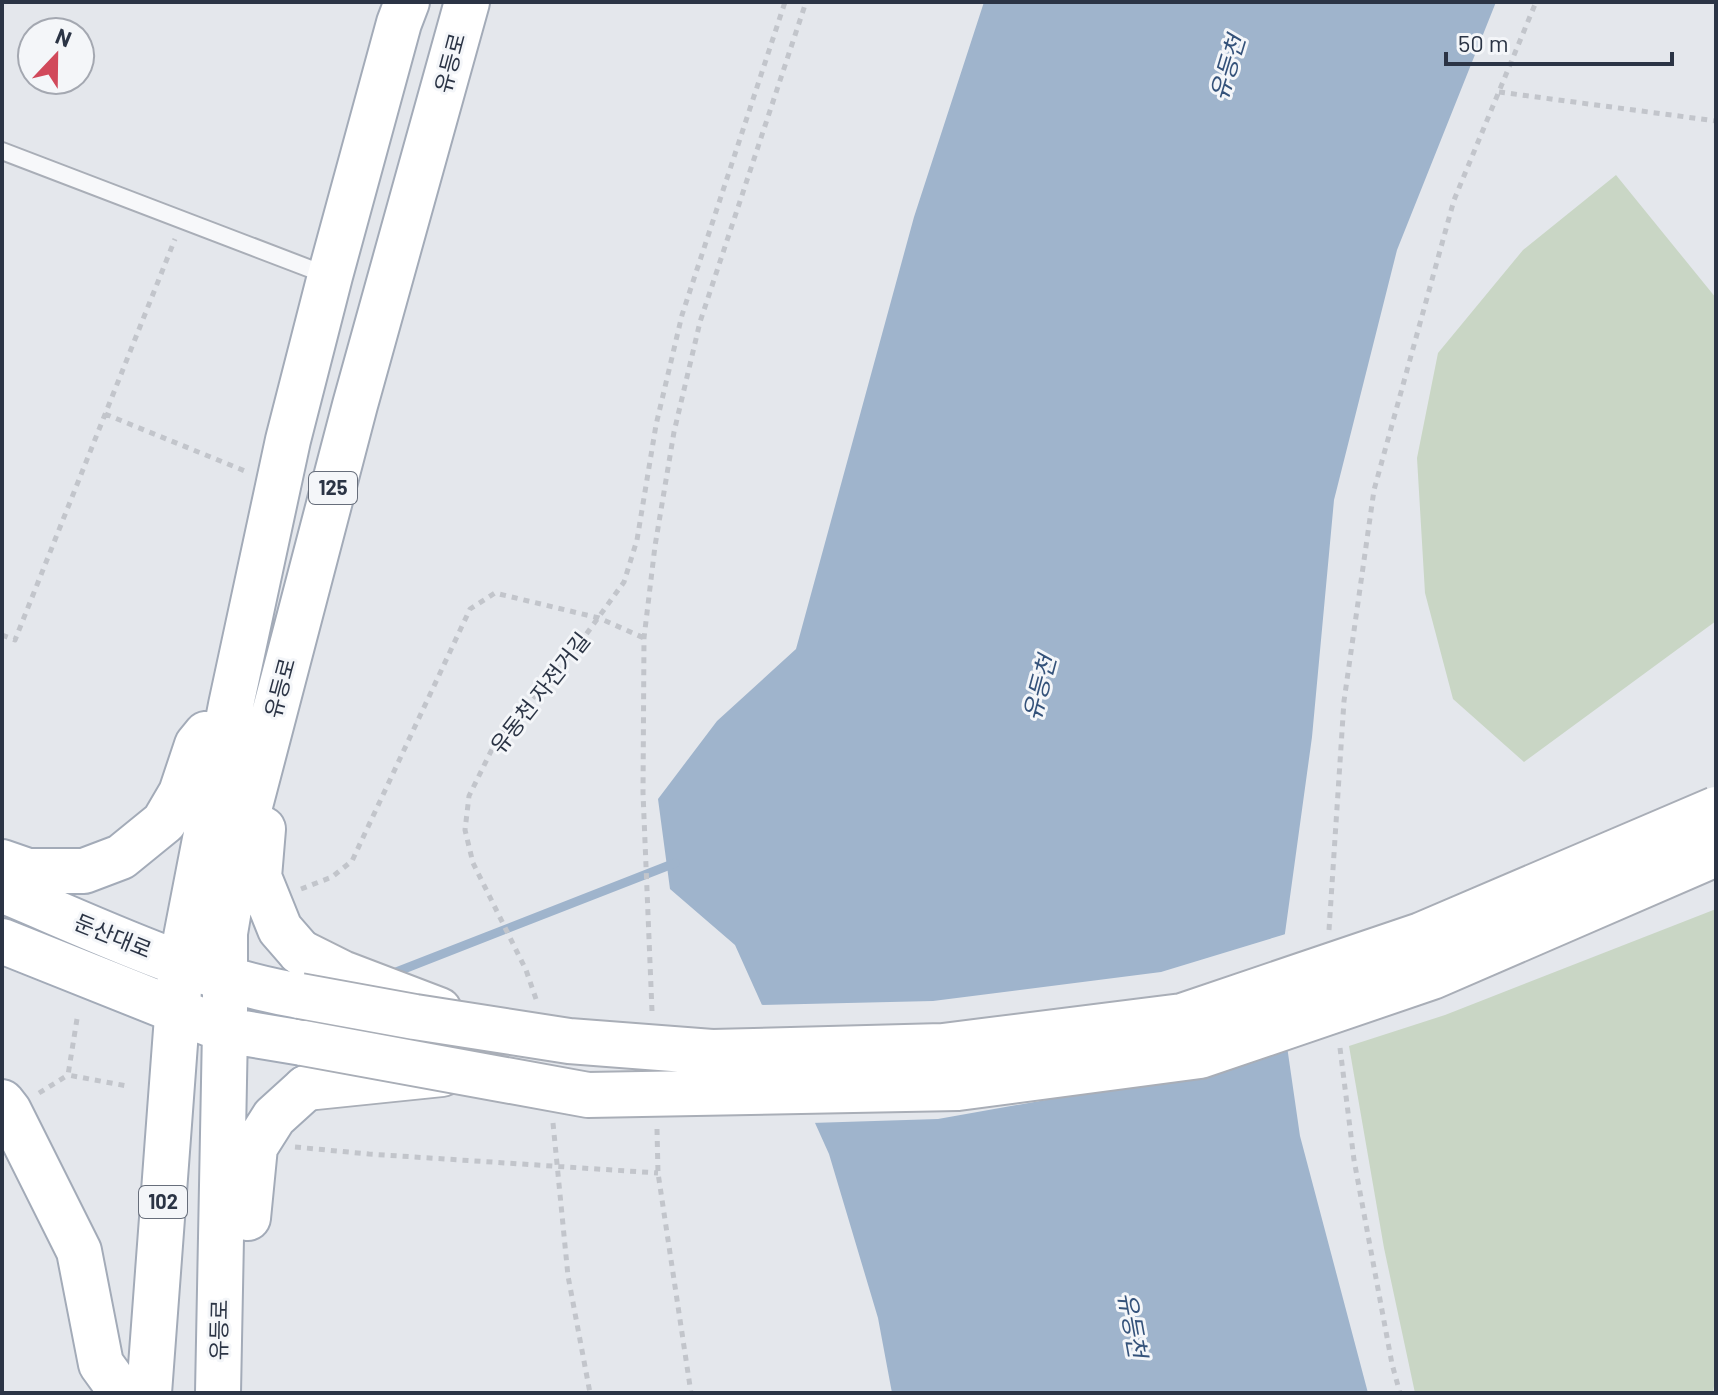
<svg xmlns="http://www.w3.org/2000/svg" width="1718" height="1395" viewBox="0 0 1718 1395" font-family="Barlow,'Noto Sans KR',sans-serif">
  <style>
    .green { fill: #c9d6c5 }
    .water { fill: #9fb4cc }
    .pier { fill: #e4e7ec }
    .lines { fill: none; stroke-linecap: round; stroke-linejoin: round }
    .stream { stroke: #9fb4cc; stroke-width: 9 }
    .service-casing { stroke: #a9aeb7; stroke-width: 20 }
    .secondary-casing { stroke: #a9aeb7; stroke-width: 48 }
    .primary-casing { stroke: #a3abb8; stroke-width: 48 }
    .path { stroke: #c2c5cb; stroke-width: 5; stroke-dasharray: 6 6; stroke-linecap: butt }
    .service { stroke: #f7f8fa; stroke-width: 16 }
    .secondary { stroke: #fff; stroke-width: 44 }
    .primary { stroke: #fff; stroke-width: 44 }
    .secondary-bridge-casing { stroke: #a9aeb7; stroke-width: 48; stroke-linecap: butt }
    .secondary-bridge { stroke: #fff; stroke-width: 44 }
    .labels { text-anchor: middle; stroke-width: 6; stroke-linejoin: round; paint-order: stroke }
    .shield { fill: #f4f6f9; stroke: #676e7b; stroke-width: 2 }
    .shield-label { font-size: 20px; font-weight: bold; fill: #2b3445 }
    .street-label { font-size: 22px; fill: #2b3445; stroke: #f4f6f9 }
    .water-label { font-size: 24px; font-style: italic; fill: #34527a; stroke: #f4f6f9 }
  </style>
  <rect width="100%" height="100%" fill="#e4e7ec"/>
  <path class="green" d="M1616,175L1716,298V621L1524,762L1453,699L1425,593L1417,458L1438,353L1523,250Z
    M1716,909V1372L1713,1393H1415L1384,1248L1349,1046L1445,1015Z"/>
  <path class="water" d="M984,2H1496L1397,250L1334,500L1312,737L1278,984L1300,1136L1368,1393H892L878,1318L829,1154L735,945L670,889L658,799L717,721L796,649L914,217Z"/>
  <path class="pier" d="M1289,933L1282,984L1175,1077L938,1119L811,1123L758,1005L933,1001L1161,972Z"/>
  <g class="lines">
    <path class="stream" d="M391,974L675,863"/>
    <g class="service-casing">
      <path id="service" d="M2,151L329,276"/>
    </g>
    <g class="secondary-casing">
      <path id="secondary" d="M300,952L342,973L439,1010
        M306,1088L442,1074"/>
    </g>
    <g class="primary-casing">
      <path id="primary" d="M263,829L259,877L280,929L300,952
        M2,862L28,871H84L121,857L164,822L181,793L197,745L206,734
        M2,890C98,930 197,979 300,996
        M2,941L225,1030L303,1043
        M2,1102L9,1111L79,1251L101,1364L122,1393
        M248,1218L255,1147L274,1117L306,1088
        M149,1393L181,963L231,705L288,440L330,276L399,23L407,2
        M218,1393L225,1030V933L240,844L355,405L467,2"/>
    </g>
    <path class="path" d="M1499,92L1716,121
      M105,414L245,471
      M2,635L15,640L175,239
      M301,889L332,877L352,861L470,609L495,593L599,618L644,638
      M1329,930L1344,701L1374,490L1454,200L1536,2
      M536,999L526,970L473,863L465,830L469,796L497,739L577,647L624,582L637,540L656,425L682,315L785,2
      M652,1011L643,793L644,638L655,546L674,432L700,322L806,2
      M77,1019L68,1075L127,1086
      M1340,1048L1354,1160L1392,1364L1400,1393
      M39,1093L68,1075
      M553,1123L568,1276L590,1393
      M657,1129L658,1173L691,1393
      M295,1147L369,1154L658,1173"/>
    <use href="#service" class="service"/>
    <use href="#secondary" class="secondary"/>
    <use href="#primary" class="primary"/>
    <g class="secondary-bridge-casing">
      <path id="secondary-bridge" d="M300,996L415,1017L569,1041L712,1052L943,1046L1182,1016L1421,935L1716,809
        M303,1043L588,1095L958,1088L1200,1056L1432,977L1716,854"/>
    </g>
    <use href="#secondary-bridge" class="secondary-bridge"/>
  </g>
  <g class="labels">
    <g class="shield">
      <rect x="309" y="472" width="48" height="32" rx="6"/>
      <rect x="139" y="1186" width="48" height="32" rx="6"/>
    </g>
    <g class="shield-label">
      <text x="333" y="495">125</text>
      <text x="163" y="1209">102</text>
    </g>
    <g class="street-label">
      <text transform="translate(450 63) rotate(-75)" y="8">유등로</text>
      <text transform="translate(280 688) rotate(-75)" y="8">유등로</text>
      <text transform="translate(540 693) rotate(-52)" y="8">유동천 자전거길</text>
      <text transform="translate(113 936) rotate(22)" y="8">둔산대로</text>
      <text transform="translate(219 1330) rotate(-89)" y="8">유등로</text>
    </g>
    <g class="water-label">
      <text transform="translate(1228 68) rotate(-73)" y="8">유등천</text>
      <text transform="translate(1040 688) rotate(-75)" y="8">유등천</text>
      <text transform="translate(1132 1325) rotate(80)" y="8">유등천</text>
    </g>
  </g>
  <rect width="1718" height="1395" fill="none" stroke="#2b3445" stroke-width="8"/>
  <g transform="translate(56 56) rotate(22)"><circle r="38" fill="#f4f6f9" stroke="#a4a8b1" stroke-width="2"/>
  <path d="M0-6L14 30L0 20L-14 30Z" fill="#d1495b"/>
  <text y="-12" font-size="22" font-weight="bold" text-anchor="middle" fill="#2b3445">N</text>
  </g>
  <path d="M1446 52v12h226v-12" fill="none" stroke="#2b3445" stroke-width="4"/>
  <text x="1458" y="52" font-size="24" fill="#2b3445" stroke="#f4f6f9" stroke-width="6" paint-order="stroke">50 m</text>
</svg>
